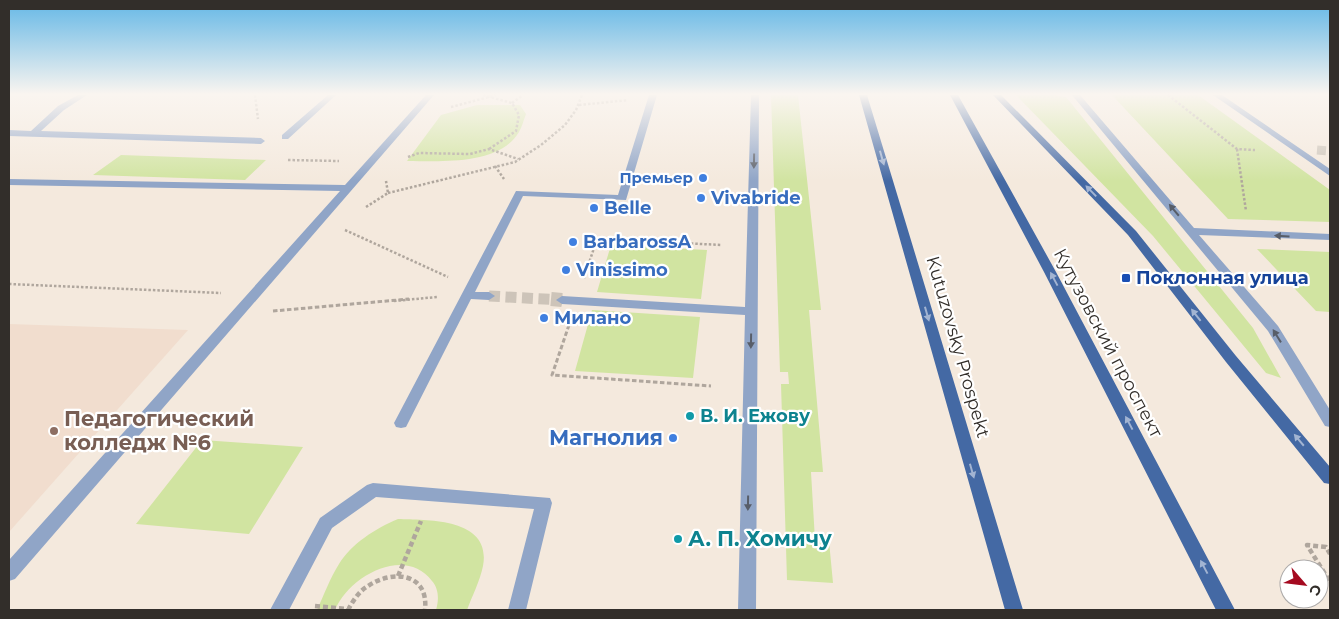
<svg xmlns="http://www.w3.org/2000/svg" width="1339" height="619" viewBox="0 0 1339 619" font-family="Montserrat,sans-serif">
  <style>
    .education { fill: #f1ddce }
    .green { fill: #d1e4a1 }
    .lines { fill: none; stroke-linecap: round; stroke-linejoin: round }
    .minor-tunnel-far2 { stroke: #cdc4b9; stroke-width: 9; stroke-dasharray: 9 4.5; stroke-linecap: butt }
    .minor-tunnel-far1 { stroke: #cdc4b9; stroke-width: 11; stroke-dasharray: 11 5.5; stroke-linecap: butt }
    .minor-tunnel { stroke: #cdc4b9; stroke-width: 14; stroke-dasharray: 14 7; stroke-linecap: butt }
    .path-far2 { stroke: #afa69d; stroke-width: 2.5; stroke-dasharray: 2.5 2; stroke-linecap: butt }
    .path-far1 { stroke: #afa69d; stroke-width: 3; stroke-dasharray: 4.5 2.5; stroke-linecap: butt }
    .path { stroke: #afa69d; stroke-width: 4.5; stroke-dasharray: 5 3; stroke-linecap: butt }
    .minor { fill: #90a5c7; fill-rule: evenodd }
    .major { fill: #4469a4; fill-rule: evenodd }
    .oneway { fill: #a2b4d2 }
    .oneway2 { fill: #585e69 }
    .shop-dot { fill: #3f7fe0; stroke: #fff; stroke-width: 2 }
    .transit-dot { fill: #1a4fb4; stroke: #fff; stroke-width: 2 }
    .culture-dot { fill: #0f9aa8; stroke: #fff; stroke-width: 2 }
    .education-dot { fill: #8d6e63; stroke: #fff; stroke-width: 2 }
    .labels { text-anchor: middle; stroke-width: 4.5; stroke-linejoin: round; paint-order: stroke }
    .far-shop-label { font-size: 15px; font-weight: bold; fill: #366cbe; stroke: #fff; text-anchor: end }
    .shop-label { font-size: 18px; font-weight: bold; fill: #366cbe; stroke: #fff; text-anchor: start }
    .transit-label { font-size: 18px; font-weight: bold; fill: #164399; stroke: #fff; text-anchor: start }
    .street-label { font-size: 18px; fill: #322e2a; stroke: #fff }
    .culture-label { font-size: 18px; font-weight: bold; fill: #0d838f; stroke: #fff; text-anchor: start }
    .near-education-label { font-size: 21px; font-weight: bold; fill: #785e54; stroke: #fff; text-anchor: start }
    .near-shop-label { font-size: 21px; font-weight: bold; fill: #366cbe; stroke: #fff; text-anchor: end }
    .near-culture-label { font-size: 21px; font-weight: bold; fill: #0d838f; stroke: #fff; text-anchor: start }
  </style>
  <rect width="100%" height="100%" fill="#f4e9dd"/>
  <path class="education" d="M9,324L188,330L9,532Z"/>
  <path class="green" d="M771,95H798L821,310H809L823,472H811L815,540L829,541L833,583L787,580L781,384H789L788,372H780Z
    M1016,95H1053L1066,97L1253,328L1281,378L1266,373L1153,236Z
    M1112,95H1198L1330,190V222L1228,219Z
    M477,105H520L526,114C524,119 522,127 519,132C499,166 440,161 407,161L441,115Z
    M121,155L266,160L245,180L93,175Z
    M611,245L707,250L701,299L597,292Z
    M1257,249L1330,252V312L1316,311Z
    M592,310L700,317L693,378L575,371Z
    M202,440L303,447L249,534L136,524Z
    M398,519C428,520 492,518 483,566C480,581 472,596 467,610H436C439,600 439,589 432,581C405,545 349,576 335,610H317C324,595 330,578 339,564C351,544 376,528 398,519Z"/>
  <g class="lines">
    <path class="minor-tunnel-far2" d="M1317,150L1330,151"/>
    <path class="minor-tunnel-far1" d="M489,296L562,300"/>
    <path class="minor-tunnel" d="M551,299L562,300"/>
    <path class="path-far2" d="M255,95L258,119
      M483,95L512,103L519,115L516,131L489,149
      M1168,95L1237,149L1255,150
      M512,103L523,95
      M579,105L628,100
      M451,107L496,95
      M1237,149L1246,211
      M408,157L419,153L470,154L489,149L518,159
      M288,160L339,161
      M495,166L504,179
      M388,193L515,162L541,145L565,125L576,110L582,95
      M366,207L388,193L386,181
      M345,230L448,277
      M584,278L597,239L722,245
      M9,284L221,293
      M394,301L437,297"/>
    <path class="path-far1" d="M273,311L409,299
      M569,325L552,375L711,386"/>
    <path class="path" d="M1330,554L1326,547L1307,545L1330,582
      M398,576L421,521
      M315,606L348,609
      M348,610C353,601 359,591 368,586C393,569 429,573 425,610"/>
    <path class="minor" d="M78,95H87L64,110L41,131L261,138L265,141L261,144L9,136V130L31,131L58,106Z
      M328,95H336L288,139H282V135Z
      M426,95H434L15,579L9,581V560L340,191L9,185V179L345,185Z
      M649,95H657L626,200L523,196L475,292H489L495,296L489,300L471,299L406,427L401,428L396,427L394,423L516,191L618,195Z
      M751,95H759L756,610H738L745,315L562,304L556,300L562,296L745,307Z
      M1072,95H1080L1194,228L1330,234V240L1199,235L1278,326L1330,410V427L1325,426L1268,331Z
      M1213,95H1222L1330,169V176Z
      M373,483L550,498L552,503L526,610H508L534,509L376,497L332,528L289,610H270L320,518L367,485Z"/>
    <path class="major" d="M859,95H867L1023,610H1005Z
      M950,95H958L1056,272L1235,610H1216L1044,272Z
      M993,95H1001L1136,231L1236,356L1330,467V484L1324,483L1226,362L1128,235Z"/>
  </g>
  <defs><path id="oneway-solid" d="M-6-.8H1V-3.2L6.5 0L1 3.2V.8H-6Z" transform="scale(1.25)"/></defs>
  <g class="oneway">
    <use href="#oneway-solid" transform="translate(882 158) rotate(74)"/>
    <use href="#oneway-solid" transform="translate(1091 191) rotate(-134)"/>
    <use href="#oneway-solid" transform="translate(1054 279) rotate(-118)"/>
    <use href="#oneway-solid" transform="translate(927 314) rotate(74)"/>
    <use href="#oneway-solid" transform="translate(1196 315) rotate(-128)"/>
    <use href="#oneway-solid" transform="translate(1129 423) rotate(-118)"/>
    <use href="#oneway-solid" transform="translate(1299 440) rotate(-130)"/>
    <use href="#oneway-solid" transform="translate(972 471) rotate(74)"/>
    <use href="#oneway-solid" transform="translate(1204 567) rotate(-118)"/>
  </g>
  <g class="oneway2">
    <use href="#oneway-solid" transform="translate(754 161) rotate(91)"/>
    <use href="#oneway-solid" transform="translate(1174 210) rotate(-130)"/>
    <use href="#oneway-solid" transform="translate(1282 236) rotate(-177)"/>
    <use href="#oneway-solid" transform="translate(1277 336) rotate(-122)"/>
    <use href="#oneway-solid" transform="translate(751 341) rotate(91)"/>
    <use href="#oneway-solid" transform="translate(748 503) rotate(91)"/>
  </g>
  <linearGradient id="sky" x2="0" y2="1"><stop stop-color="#63b7e6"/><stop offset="0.52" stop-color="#faf5f0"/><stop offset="1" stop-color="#faf5f0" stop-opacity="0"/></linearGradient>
  <rect width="1339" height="181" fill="url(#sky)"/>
  <g class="shop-dot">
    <circle cx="703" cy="178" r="5"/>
    <circle cx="701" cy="198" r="5"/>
    <circle cx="594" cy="208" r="5"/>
    <circle cx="573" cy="242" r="5"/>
    <circle cx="566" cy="270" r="5"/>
    <circle cx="544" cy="318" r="5"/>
    <circle cx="673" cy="438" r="5"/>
  </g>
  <rect class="transit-dot" x="1121" y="273" width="10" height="10" rx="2.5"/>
  <g class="culture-dot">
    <circle cx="690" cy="416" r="5"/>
    <circle cx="678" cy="539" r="5"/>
  </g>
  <circle class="education-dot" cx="54" cy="431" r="5"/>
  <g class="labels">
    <g class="far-shop-label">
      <text x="693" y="183">Премьер</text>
    </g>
    <g class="shop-label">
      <text x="711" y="204">Vivabride</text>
      <text x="604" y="214">Belle</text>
      <text x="583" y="248">BarbarossA</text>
      <text x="576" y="276">Vinissimo</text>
      <text x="554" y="324">Милано</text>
    </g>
    <g class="transit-label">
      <text x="1136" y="284">Поклонная улица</text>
    </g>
    <g class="street-label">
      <text transform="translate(1108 343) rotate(62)" y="6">Кутузовский проспект</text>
      <text transform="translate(958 347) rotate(74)" y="6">Kutuzovsky Prospekt</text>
    </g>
    <g class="culture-label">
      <text x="700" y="422">В. И. Ежову</text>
    </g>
    <g class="near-education-label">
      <text x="64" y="426">Педагогический<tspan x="64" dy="24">колледж №6</tspan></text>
    </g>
    <g class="near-shop-label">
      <text x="663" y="445">Магнолия</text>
    </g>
    <g class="near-culture-label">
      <text x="688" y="546">А. П. Хомичу</text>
    </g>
  </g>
  <rect width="1339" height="619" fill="none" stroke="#322e2a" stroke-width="20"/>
  <g transform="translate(1304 584) rotate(118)"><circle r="24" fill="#ffffff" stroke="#adabaa"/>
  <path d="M0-4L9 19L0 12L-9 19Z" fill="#a50a20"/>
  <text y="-8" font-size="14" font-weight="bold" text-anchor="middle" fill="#322e2a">С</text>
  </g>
</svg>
